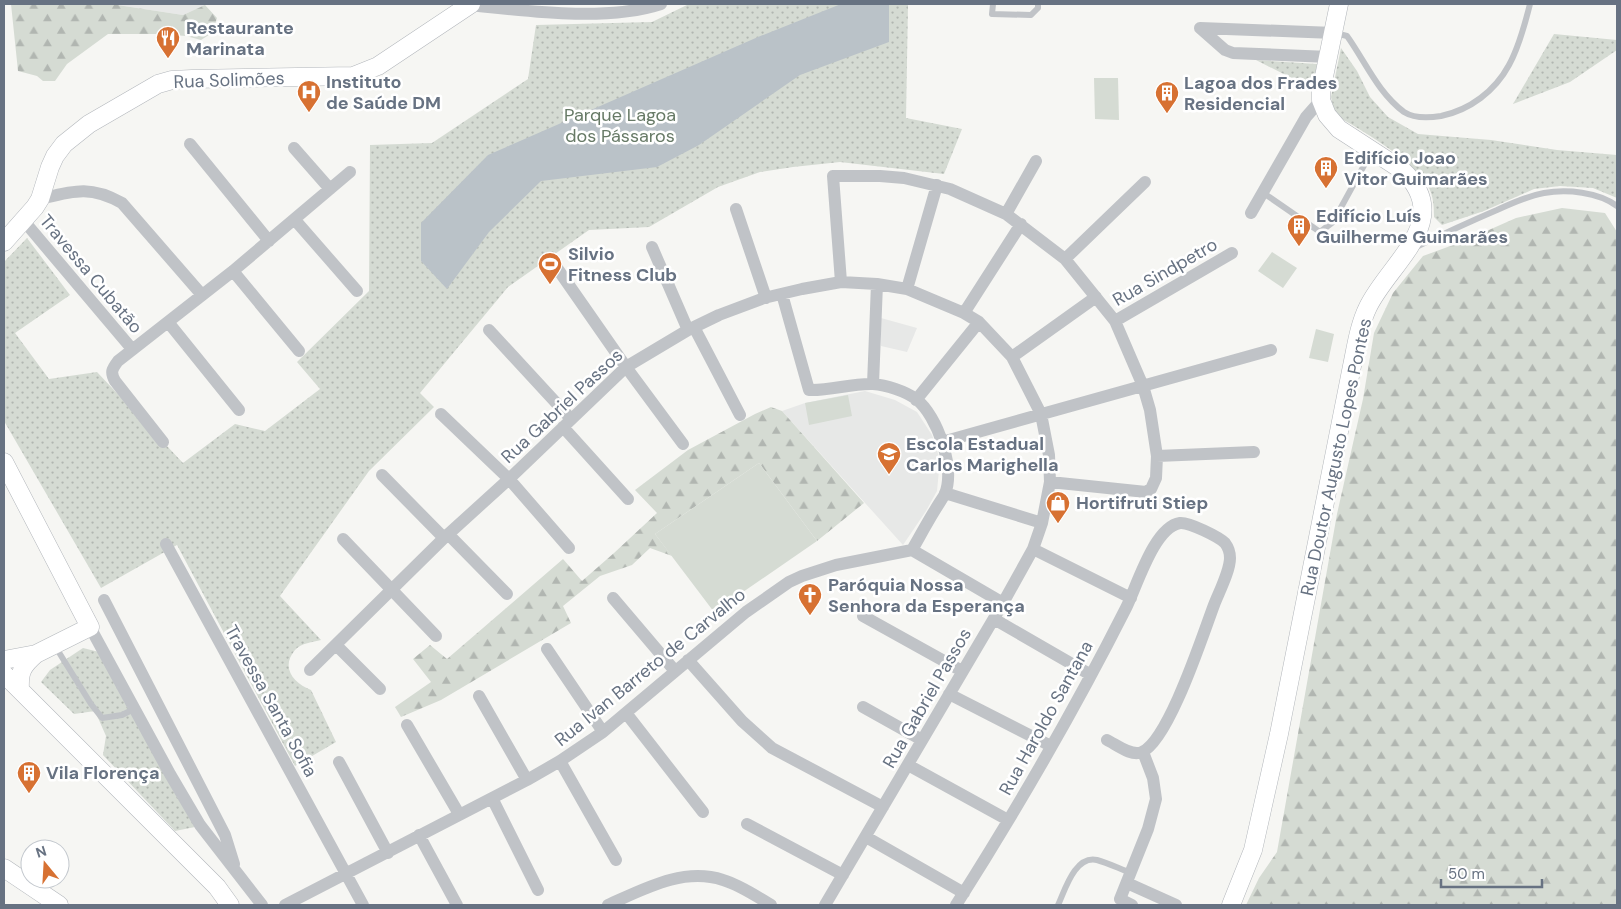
<svg xmlns="http://www.w3.org/2000/svg" width="1621" height="909" viewBox="0 0 1621 909" font-family="'DM Sans',sans-serif">
  <style>
    .built { fill: #e7e8e7 }
    .green { fill: url(#green-dots) }
    .forest { fill: url(#forest-firs) }
    .pitch { fill: #d5dbd3 }
    .water { fill: #bac2c8 }
    .lines { fill: none; stroke-linecap: round; stroke-linejoin: round }
    .secondary-casing { stroke: #b2b6bb; stroke-width: 19 }
    .lane { stroke: #c0c3c7; stroke-width: 6 }
    .street { stroke: #c0c3c7; stroke-width: 12 }
    .secondary { stroke: #fff; stroke-width: 18 }
    .labels { text-anchor: middle; stroke-width: 5; stroke-linejoin: round; paint-order: stroke }
    .poi-label { font-size: 18px; font-weight: bold; fill: #677282; stroke: #fff; text-anchor: start }
    .street-label { font-size: 18px; fill: #677282; stroke: #fff }
    .park-label { font-size: 18px; fill: #677a66; stroke: #fff }
  </style>
  <defs>
    <pattern id="green-dots" width="8" height="8" patternUnits="userSpaceOnUse" patternTransform="scale(1.25)"><rect width="8" height="8" fill="#d5dbd3"/><path d="M2 2h.1M6 6h.1" fill="none" stroke="#b1b6b1" stroke-width="1.8" stroke-linecap="round"/></pattern>
    <pattern id="forest-firs" width="22" height="20" patternUnits="userSpaceOnUse" patternTransform="scale(1.25)"><rect width="22" height="20" fill="#d5dbd3"/><path d="M5 1l3.5 6h-7zM16 11l3.5 6h-7z" fill="#b1b6b1"/></pattern>
  </defs>
  <rect width="100%" height="100%" fill="#f6f6f3"/>
  <path class="built" d="M111,4H208L183,15Z
    M881,318L917,328L907,352L881,346Z
    M865,391L895,400L917,412L932,435L940,460L937,491L926,511L903,545L782,411L805,403Z"/>
  <path class="green" d="M689,4H908L906,118L962,129L944,174L840,162L793,167L760,172L718,187L649,227L589,230L508,287L420,393L434,407L369,471L280,596L321,640C313,642 301,643 295,650C280,668 294,683 311,690L336,742L295,766L177,545L101,588L4,421V262L27,238L70,295L15,333L49,379L97,372L183,463L235,424L265,431L320,389L297,362L369,291L370,145L432,143L528,79L536,25L652,22Z
    M1554,34L1617,40V50L1570,82L1513,104Z
    M1341,48L1357,71L1370,97L1388,117L1418,134L1491,140L1557,150L1617,155V198L1593,188L1560,186L1534,189L1484,211L1442,225L1434,217C1434,204 1433,192 1425,181C1409,158 1360,129 1335,115L1331,97Z
    M1256,60L1317,64L1313,89Z
    M83,648L99,652L195,827L175,831L103,755L106,736L95,711L74,714L41,682L50,670Z"/>
  <path class="forest" d="M11,4H111L183,15L205,5L217,18L212,33L201,40L186,36L159,34H108L67,64L55,81H43L37,76L18,71Z
    M1562,208L1605,213L1617,232V905H1246L1259,878L1277,852L1337,514L1363,399L1374,333L1393,293L1423,256L1464,241L1516,218Z
    M771,407L782,411L864,503L817,541L759,463L655,534L672,556L650,548L632,565L600,576L563,606L571,623L441,700L401,717L395,707L431,682L413,659L430,645L447,659L563,559L582,581L614,553L657,513L635,490L688,450L755,414Z"/>
  <path class="pitch" d="M1094,78H1118L1119,120L1095,119Z
    M1272,252L1297,268L1283,288L1258,271Z
    M1316,329L1334,334L1328,362L1309,358Z
    M848,395L852,416L809,425L805,403Z
    M759,463L817,541L714,612L655,534Z"/>
  <path class="water" d="M841,4H889V42L800,75L699,145L657,167L541,181L489,232L447,289L421,261V223L488,155L758,37Z"/>
  <g class="lines">
    <g class="secondary-casing">
      <path id="secondary" d="M4,242L35,207L40,199L50,167L55,156L64,144L89,124L158,84L172,80L192,79L353,76L378,66L471,4
        M4,462L90,627L36,654C22,666 19,672 20,690
        M4,660L36,654
        M4,674L217,887L230,905
        M4,868L59,905
        M1231,905L1253,850L1279,734L1352,366C1356,347 1359,325 1368,307C1389,263 1456,220 1402,170L1339,129L1327,115L1321,100V91L1339,4"/>
    </g>
    <path class="lane" d="M993,4L992,14L1031,15L1038,8V4
      M1335,33L1347,36C1365,61 1378,93 1404,112C1415,119 1429,118 1441,116C1470,110 1495,91 1509,65C1519,47 1525,24 1530,4
      M1262,192L1320,232L1333,222L1367,160
      M1414,248C1441,235 1469,222 1497,210C1512,203 1528,196 1544,193C1567,189 1598,192 1617,206
      M55,646L91,704L102,718L122,715L134,709
      M1058,905C1065,890 1075,855 1097,860C1108,863 1120,869 1131,873"/>
    <path class="street" d="M470,5C527,11 606,22 661,4
      M1329,57L1233,53L1225,50L1200,28L1334,33
      M190,144L269,241
      M294,148L330,189
      M40,199C73,191 90,185 122,203L202,295
      M736,209L766,298
      M1251,213L1306,117L1321,100
      M1006,214L1036,161
      M295,220L357,291
      M24,221L132,349
      M652,247L688,330
      M1065,259L1145,182
      M557,268L626,367L683,444
      M233,271L299,351
      M841,282L833,176H880L904,178L950,189L1006,214L1065,259L1115,321L1143,386L1150,410L1157,456L1156,478L1151,489L1146,492L1050,482
      M907,289L937,185
      M782,294L809,390C830,391 852,383 873,384C886,385 905,391 916,399C938,416 955,468 945,494C942,499 938,505 935,510C927,523 920,536 912,550
      M964,313L1021,224
      M1115,321L1232,253
      M168,322L239,410
      M694,327L740,415
      M489,330L571,419
      M1012,357L1096,297
      M873,384L877,284
      M916,400L979,322
      M441,414L509,479L569,548
      M563,427L628,499
      M163,442L115,381C110,372 112,369 118,361L233,271L350,172
      M942,442L1271,350
      M1157,456L1254,452
      M382,475L444,538
      M945,493L1042,523
      M448,534L507,594
      M343,539L436,636
      M166,544L363,905
      M1033,549L1131,598
      M912,550L1003,603
      M613,598L675,671
      M104,600L225,835L234,864
      M863,616L962,671
      M994,619L1091,675
      M90,627L170,774L200,825L262,905
      M336,645L380,689
      M547,649L603,732
      M688,660L742,721L772,748L883,807
      M310,670L444,538L509,479L626,367L688,330L719,315L764,298L802,289L841,282L877,284L907,289L964,313L979,322L1012,357L1041,414L1049,455L1050,482L1042,523L1033,549L1003,603L825,905
      M949,694L1051,746
      M479,696L527,780
      M863,707L922,740
      M626,713L703,812
      M407,725L459,814
      M560,761L616,860
      M339,762L388,853
      M908,765L1008,820
      M492,798L538,890
      M747,824L843,875
      M419,835L457,905
      M866,837L964,893
      M1127,883L1176,905
      M285,905L527,780L560,761L603,732L746,612L789,582L802,576L836,565L912,550
      M608,905C644,889 683,867 723,880C740,885 756,896 771,905
      M956,905C1017,809 1075,709 1126,608C1137,586 1154,527 1180,523C1189,522 1219,537 1225,543C1228,547 1230,552 1230,558C1230,571 1219,592 1214,605C1203,634 1169,740 1142,752C1132,757 1117,745 1107,740
      M1132,905L1120,899L1148,829L1156,799L1153,778L1143,752"/>
    <use href="#secondary" class="secondary"/>
  </g>
  <defs>
    <g id="restaurant-pin" transform="scale(1.25)"><path d="M0 17L-7.5 6A9.5 9.5 0 1 1 7.5 6Z" fill="#d77132" stroke="#fff"/><path d="M-5-6h1v4h1v-4h1v4h1v-4h1v5L-1.5 .5V6h-2V.5L-5-1ZM5-6V6H3V1.5H1.5Q1.5-4 5-6Z" fill="#fff"/></g>
    <g id="hospital-pin" transform="scale(1.25)"><path d="M0 17L-7.5 6A9.5 9.5 0 1 1 7.5 6Z" fill="#d77132" stroke="#fff"/><path d="M-5-5h3v3.5h4V-5h3V5h-3V1.5h-4V5h-3Z" fill="#fff"/></g>
    <g id="building-pin" transform="scale(1.25)"><path d="M0 17L-7.5 6A9.5 9.5 0 1 1 7.5 6Z" fill="#d77132" stroke="#fff"/><path d="M-4-6H4V6H1V3H-1V6H-4ZM-2.5-4.3h1.7v1.8h-1.7ZM.8-4.3h1.7v1.8H.8ZM-2.5-1h1.7V.8h-1.7ZM.8-1h1.7V.8H.8Z" fill="#fff"/></g>
    <g id="stadium-pin" transform="scale(1.25)"><path d="M0 17L-7.5 6A9.5 9.5 0 1 1 7.5 6Z" fill="#d77132" stroke="#fff"/><path d="M0-5a6.5 5 0 1 0 0 10a6.5 5 0 1 0 0-10ZM-3.5-1.8h7v3.6h-7Z" fill="#fff"/></g>
    <g id="school-pin" transform="scale(1.25)"><path d="M0 17L-7.5 6A9.5 9.5 0 1 1 7.5 6Z" fill="#d77132" stroke="#fff"/><path d="M0-5L7-2L0 1L-7-2ZM-4 1L0 2.5L4 1V4Q0 6-4 4Z" fill="#fff"/></g>
    <g id="shop-pin" transform="scale(1.25)"><path d="M0 17L-7.5 6A9.5 9.5 0 1 1 7.5 6Z" fill="#d77132" stroke="#fff"/><path d="M-5-2.5h2.3a2.7 3.5 0 0 1 5.4 0H5L5.5 6h-11ZM-1.5-2.5h3a1.5 2.3 0 0 0-3 0Z" fill="#fff"/></g>
    <g id="church-pin" transform="scale(1.25)"><path d="M0 17L-7.5 6A9.5 9.5 0 1 1 7.5 6Z" fill="#d77132" stroke="#fff"/><path d="M-1.2-6h2.4v3.5h3.3v2.4h-3.3V6h-2.4V-.1h-3.3v-2.4h3.3Z" fill="#fff"/></g>
  </defs>
  <g fill-rule="evenodd">
    <use href="#restaurant-pin" x="168" y="38"/>
    <use href="#hospital-pin" x="309" y="92"/>
    <use href="#building-pin" x="1167" y="93"/>
    <use href="#building-pin" x="1326" y="168"/>
    <use href="#building-pin" x="1299" y="226"/>
    <use href="#stadium-pin" x="550" y="264"/>
    <use href="#school-pin" x="889" y="454"/>
    <use href="#shop-pin" x="1058" y="503"/>
    <use href="#church-pin" x="810" y="595"/>
    <use href="#building-pin" x="29" y="773"/>
  </g>
  <g class="labels">
    <g class="poi-label">
      <text x="186" y="34">Restaurante<tspan x="186" dy="21">Marinata</tspan></text>
      <text x="326" y="88">Instituto<tspan x="326" dy="21">de Saúde DM</tspan></text>
      <text x="1184" y="89">Lagoa dos Frades<tspan x="1184" dy="21">Residencial</tspan></text>
      <text x="1344" y="164">Edifício Joao<tspan x="1344" dy="21">Vitor Guimarães</tspan></text>
      <text x="1316" y="222">Edifício Luís<tspan x="1316" dy="21">Guilherme Guimarães</tspan></text>
      <text x="568" y="260">Silvio<tspan x="568" dy="21">Fitness Club</tspan></text>
      <text x="906" y="450">Escola Estadual<tspan x="906" dy="21">Carlos Marighella</tspan></text>
      <text x="1076" y="509">Hortifruti Stiep</text>
      <text x="828" y="591">Paróquia Nossa<tspan x="828" dy="21">Senhora da Esperança</tspan></text>
      <text x="46" y="779">Vila Florença</text>
    </g>
    <g class="street-label">
      <text transform="translate(229 80) rotate(-2)" y="6">Rua Solimões</text>
      <text transform="translate(1165 272) rotate(-30)" y="6">Rua Sindpetro</text>
      <text transform="translate(91 274) rotate(50)" y="6">Travessa Cubatão</text>
      <text transform="translate(562 406) rotate(-43)" y="6">Rua Gabriel Passos</text>
      <text transform="translate(1336 457) rotate(-78)" y="6">Rua Doutor Augusto Lopes Pontes</text>
      <text transform="translate(650 667) rotate(-39)" y="6">Rua Ivan Barreto de Carvalho</text>
      <text transform="translate(927 698) rotate(-60)" y="6">Rua Gabriel Passos</text>
      <text transform="translate(271 701) rotate(61)" y="6">Travessa Santa Sofia</text>
      <text transform="translate(1046 718) rotate(-61)" y="6">Rua Haroldo Santana</text>
    </g>
    <g class="park-label">
      <text x="620" y="121">Parque Lagoa<tspan x="620" dy="21">dos Pássaros</tspan></text>
    </g>
  </g>
  <rect width="1621" height="909" fill="none" stroke="#677282" stroke-width="10"/>
  <g transform="translate(45 864) rotate(342)"><circle r="24" fill="#ffffff" stroke="#c2c7cd"/>
  <path d="M0-4L9 19L0 12L-9 19Z" fill="#d77132"/>
  <text y="-8" font-size="14" font-weight="bold" text-anchor="middle" fill="#677282">N</text>
  </g>
  <path d="M1441 879v8h101v-8" fill="none" stroke="#677282" stroke-width="2.5"/>
  <text x="1448" y="879" font-size="15" fill="#677282" stroke="#ffffff" stroke-width="4" paint-order="stroke">50 m</text>
</svg>
